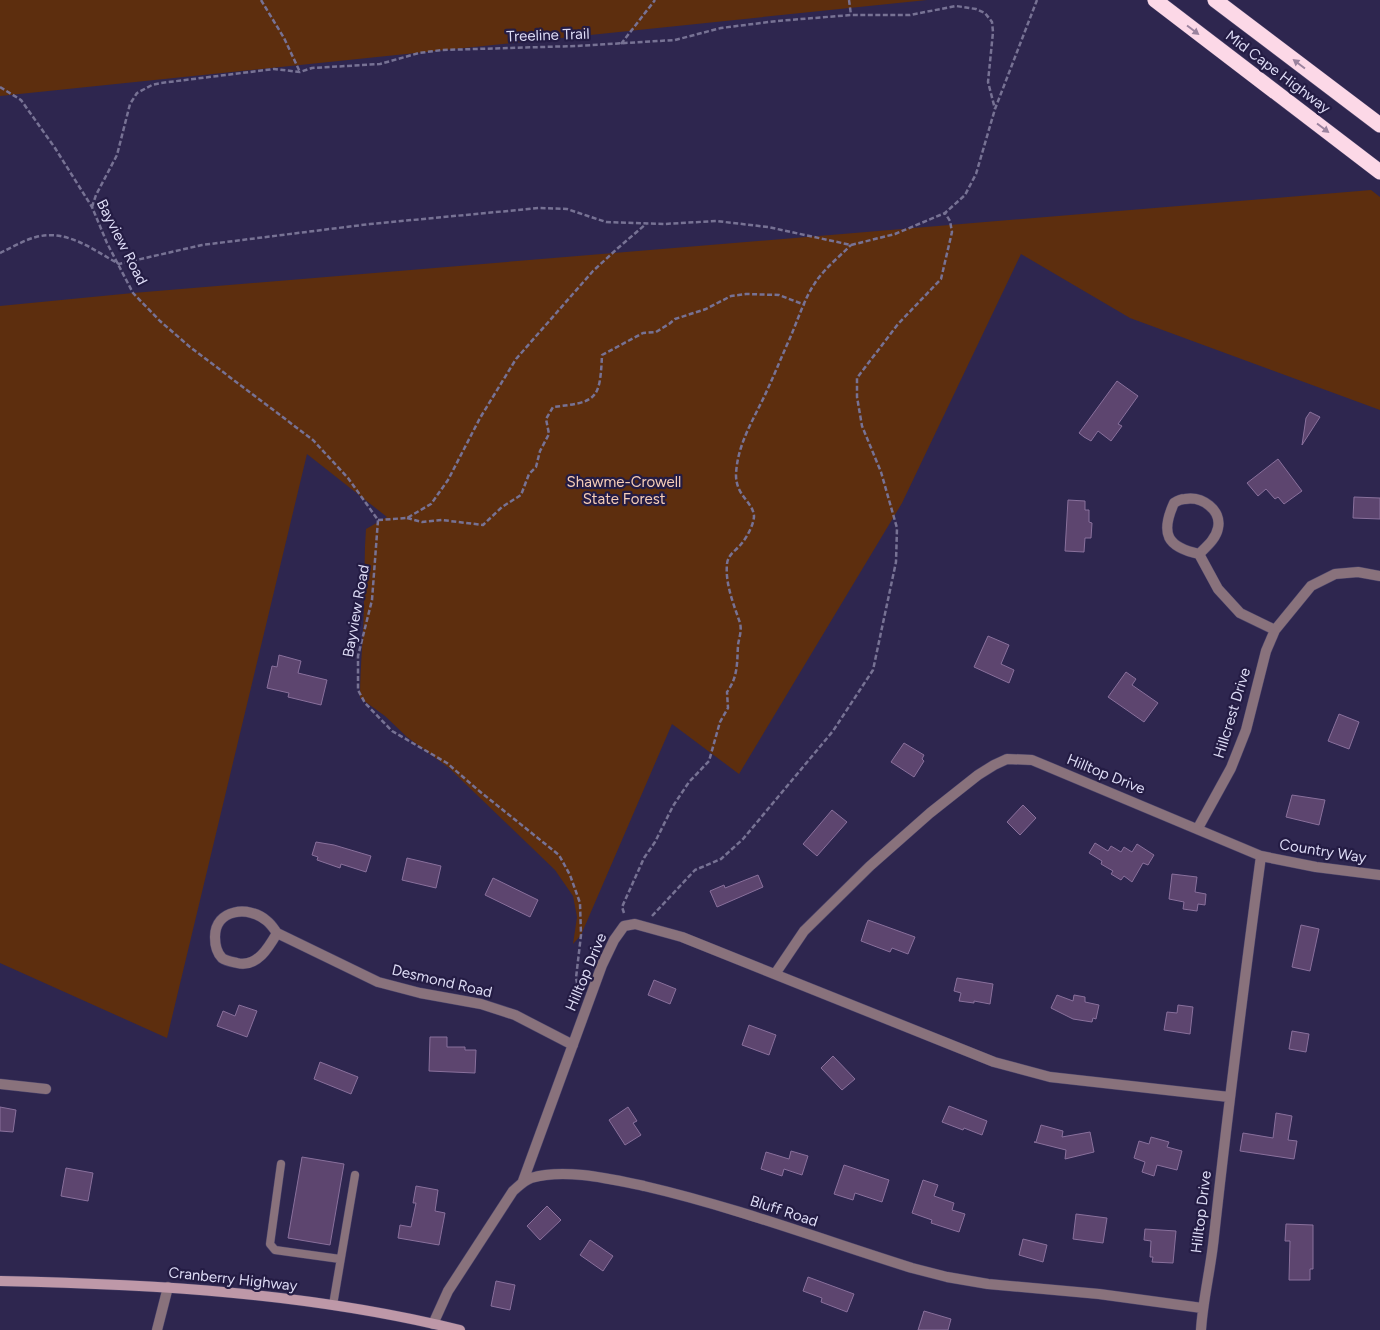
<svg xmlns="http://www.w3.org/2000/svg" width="1380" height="1330" viewBox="0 0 1380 1330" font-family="Figtree,sans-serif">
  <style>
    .green { fill: #5d2e0e }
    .building { fill: #5d456f; stroke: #89709c }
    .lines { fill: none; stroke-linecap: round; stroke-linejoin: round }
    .service-casing { stroke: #4a436a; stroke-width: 9 }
    .minor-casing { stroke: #4a436a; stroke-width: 11 }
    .tertiary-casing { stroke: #4a436a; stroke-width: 11 }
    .secondary-casing { stroke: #4a436a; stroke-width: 11 }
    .motorway-casing { stroke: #4a436a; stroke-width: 16 }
    .path { stroke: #777294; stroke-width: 2.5; stroke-dasharray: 5 2.5; stroke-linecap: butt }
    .service { stroke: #89727c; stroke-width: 8 }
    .minor { stroke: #89727c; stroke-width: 10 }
    .tertiary { stroke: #89727c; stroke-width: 10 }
    .secondary { stroke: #be98a8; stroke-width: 10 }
    .motorway { stroke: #fcd8e7; stroke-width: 15 }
    .oneway { fill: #9b839e }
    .labels { text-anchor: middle; stroke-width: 4.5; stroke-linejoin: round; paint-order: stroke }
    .street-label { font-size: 15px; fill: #dddbf5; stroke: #241c44 }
    .park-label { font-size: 15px; fill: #f6ceb8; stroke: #241c44 }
  </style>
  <rect width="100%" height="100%" fill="#2e264f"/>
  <path class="green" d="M0,0H927L0,96Z
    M1371,190L1380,197V410L1130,318L1021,254L902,503L739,774L672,724L581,935L573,944L577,917L573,896L555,870L449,768L407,737L385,716L360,698C360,665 364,631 364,598C365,575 364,552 366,529L387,517L307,454L167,1038L0,963V306L133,293Z"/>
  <path class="building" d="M1117,381L1138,396L1118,424L1122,426L1111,441L1098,431L1091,441L1084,437L1079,433Z
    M1310,412L1320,417L1302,445L1306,418Z
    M1278,459L1302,491L1284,504L1278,497L1275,499L1266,489L1258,496L1247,483Z
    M1354,497L1380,498V519L1353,518Z
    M1068,500L1085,501V510H1089V522L1092,523L1091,538H1085L1084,552L1065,551Z
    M988,636L1009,645L1001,664L1014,670L1009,683L974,667Z
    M279,655L301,661L298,673L327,680L321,705L288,697L289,693L267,688L272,666L277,667Z
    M1126,672L1136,679L1132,685L1158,703L1144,722L1108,697Z
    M1339,714L1359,722L1349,749L1328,741Z
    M904,743L924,755L922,759L924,761L914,777L891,762Z
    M1292,795L1325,800L1319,825L1286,817Z
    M1023,805L1036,818L1020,835L1007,822Z
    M832,810L847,822L817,856L803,844Z
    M316,842L334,845L371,856L366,872L341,864L340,868L317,860L318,857L312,855Z
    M1095,843L1108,851L1111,846L1121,852L1124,847L1132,852L1137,844L1154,855L1148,865L1143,863L1132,882L1124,876L1121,880L1111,874L1113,871L1101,864L1102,861L1089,853Z
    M407,858L441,866L436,888L402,880Z
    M1172,874L1197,877L1195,892L1206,894L1205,905L1198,904L1197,911L1183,909L1184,902L1169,899Z
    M758,875L763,887L717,907L710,891L724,885L725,888Z
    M493,878L538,900L530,917L485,895Z
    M868,920L915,937L908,954L892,948L890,952L861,941Z
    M1301,925L1319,929L1310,971L1292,967Z
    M957,978L993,984L990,1004L974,1001V1003L959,1001L961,993L954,991Z
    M654,980L676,989L670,1004L648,995Z
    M1057,995L1073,1001L1074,995L1085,997V1002L1099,1005L1096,1019L1093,1018L1092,1022L1073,1019L1051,1008Z
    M239,1005L257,1011L247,1037L217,1026L223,1011L235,1016Z
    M1178,1005L1193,1007L1190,1034L1164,1030L1167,1012L1177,1013Z
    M749,1025L776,1035L769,1055L742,1045Z
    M1292,1031L1309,1034L1306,1052L1289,1049Z
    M430,1037H447V1047H465V1050H476L475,1073L429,1071Z
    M833,1056L855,1079L842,1090L821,1068Z
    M320,1062L358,1077L351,1094L314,1079Z
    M949,1106L987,1121L982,1135L964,1128L963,1130L942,1122Z
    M0,1107L16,1110L13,1132L0,1131Z
    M628,1107L637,1121L633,1123L641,1135L625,1145L609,1120Z
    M1276,1113L1292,1116L1288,1140L1297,1141L1294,1159L1240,1151L1243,1133L1273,1138Z
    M1041,1125L1063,1131L1062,1137L1090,1132L1094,1152L1065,1159L1066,1150L1034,1142H1036Z
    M1151,1137L1169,1142L1167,1147L1182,1151L1177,1170L1157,1165L1154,1176L1142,1172L1145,1162L1134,1158L1139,1141L1149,1144Z
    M791,1151L808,1156L802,1175L784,1169L782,1176L761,1169L766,1152L789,1159Z
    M302,1157L344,1164L330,1245L288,1238Z
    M844,1165L889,1180L882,1202L855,1193L853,1200L834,1194Z
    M66,1168L93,1173L88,1201L61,1196Z
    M923,1180L938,1185L934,1196L954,1203L952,1210L965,1214L959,1232L931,1223L932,1220L912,1213Z
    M416,1186L438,1190L435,1211L445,1213L439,1245L398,1238L400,1225L411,1227L416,1203H413Z
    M547,1206L561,1220L540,1240L527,1226Z
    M1076,1214L1107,1218L1103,1243L1073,1239Z
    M1286,1224L1313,1225V1269H1310V1280H1289L1290,1241H1285Z
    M1145,1229L1176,1231L1173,1263L1152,1262L1153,1257H1150L1151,1241L1144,1240Z
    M1023,1239L1047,1245L1043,1262L1019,1255Z
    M590,1240L613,1256L603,1271L580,1255Z
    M808,1277L854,1294L847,1312L821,1302L822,1298L803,1291Z
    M496,1281L515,1285L510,1310L491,1306Z
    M924,1311L951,1319L948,1330H918Z"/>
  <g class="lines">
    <g class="service-casing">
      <path id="service" d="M281,1164L270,1244L275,1250L340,1259
        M333,1305L355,1175"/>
    </g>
    <g class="minor-casing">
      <path id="minor" d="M1199,554C1206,547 1216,539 1218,528C1222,510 1202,496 1185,499C1181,499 1177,501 1174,503C1160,534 1167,547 1199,554L1218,589L1240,613L1275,630
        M1198,828L1231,768L1246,730L1266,651L1275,630L1311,586L1335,574L1358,572L1380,576
        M1261,856L1316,867L1380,875
        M277,933C274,929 271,924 267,921C249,905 215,909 215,937C215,945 216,952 222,958C226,961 233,962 237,963C257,968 269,947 277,933L378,982L420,993L481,1004L515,1015L573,1045
        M775,974L804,931L870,866L930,813L978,775L994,765L1007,759L1032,760L1261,856C1244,983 1228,1109 1214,1236C1211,1268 1203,1298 1201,1330
        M0,1084L46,1089
        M523,1181L602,965L614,940L624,926L635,924L682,937L994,1062L1050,1077L1229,1097
        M433,1324L448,1291L513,1191C519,1186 523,1181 531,1178C565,1168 610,1179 644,1186C735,1207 823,1240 912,1268L947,1277L988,1284L1099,1294L1202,1308"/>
    </g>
    <g class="tertiary-casing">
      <path id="tertiary" d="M157,1330L168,1287"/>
    </g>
    <g class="secondary-casing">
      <path id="secondary" d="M0,1281C154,1284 310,1293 460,1330"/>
    </g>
    <g class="motorway-casing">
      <path id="motorway" d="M1155,0L1380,172
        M1215,0L1380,125"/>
    </g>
    <path class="path" d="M261,0L284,38L300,72
      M849,0L851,15
      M621,44L655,0
      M0,87L21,100L55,148L92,207L107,243L133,293L160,321L190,347L313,440L348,478L378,520L372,600L358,656V690L365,703L392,731L447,763L478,790L559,855L570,875L580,903L581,935L576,978L579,992
      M92,207L96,195L117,155L130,104L137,93L152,85L161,83L274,69L300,72L312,68L380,64L419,53L442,50L576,46L675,40L721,28L777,21L851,15H910L956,6L976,9L985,13L992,22L993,32L988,82L995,109
      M0,253C11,248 24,240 36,237C68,229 93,250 119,264L202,245L370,224L539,208L567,209L606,222L664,224L716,221L768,227L851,245L895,234L945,213L965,195L976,174L995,109L1037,0
      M407,518L422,522L442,520L483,525L502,507L521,495L529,474L536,467L540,451L549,434L546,419L553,407C597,402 600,400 602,355L643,333L656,332L669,324L675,319L706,309L731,296L746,294L779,295L805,305
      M378,520L407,518L431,504L448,480L480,418L516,359L593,271L618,248L646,224
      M624,913L622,907L644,858L655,842L673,806L689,782L709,761L720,722L728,708L727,692C738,677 737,663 738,645C739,638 742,631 740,623C734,605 725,584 727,564C728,554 736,551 742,543C747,537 754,524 754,516C753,502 736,496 736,475C737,446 752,422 764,397C773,378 781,358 790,338C797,322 805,297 815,283C824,269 839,257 851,245
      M652,916L695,870L721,859L743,839L833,731L873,670L896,562L897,528L881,472L862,426L857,397V378L898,324L941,279L952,232L950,221L945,213"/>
    <use href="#service" class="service"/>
    <use href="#minor" class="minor"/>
    <use href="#tertiary" class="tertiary"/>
    <use href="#secondary" class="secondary"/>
    <use href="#motorway" class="motorway"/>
  </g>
  <defs><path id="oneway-solid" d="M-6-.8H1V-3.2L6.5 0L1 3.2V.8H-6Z" transform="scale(1.25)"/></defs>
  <g class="oneway">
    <use href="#oneway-solid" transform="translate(1193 30) rotate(37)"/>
    <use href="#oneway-solid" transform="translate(1299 64) rotate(-143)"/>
    <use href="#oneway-solid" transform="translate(1323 128) rotate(37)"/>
  </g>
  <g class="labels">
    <g class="street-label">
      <text transform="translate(548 35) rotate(-2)" y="5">Treeline Trail</text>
      <text transform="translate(1278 72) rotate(37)" y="5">Mid Cape Highway</text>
      <text transform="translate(122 242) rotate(63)" y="5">Bayview Road</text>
      <text transform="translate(356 611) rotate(-80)" y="5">Bayview Road</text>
      <text transform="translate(1232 713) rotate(-73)" y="5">Hillcrest Drive</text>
      <text transform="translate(1106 774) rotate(22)" y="5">Hilltop Drive</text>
      <text transform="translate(1323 851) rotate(9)" y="5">Country Way</text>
      <text transform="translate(586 972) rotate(-67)" y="5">Hilltop Drive</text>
      <text transform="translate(442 981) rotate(13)" y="5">Desmond Road</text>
      <text transform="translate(784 1211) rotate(18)" y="5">Bluff Road</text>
      <text transform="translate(1201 1212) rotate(-83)" y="5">Hilltop Drive</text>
      <text transform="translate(233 1279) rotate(6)" y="5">Cranberry Highway</text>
    </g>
    <g class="park-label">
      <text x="624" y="487">Shawme-Crowell<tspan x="624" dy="17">State Forest</tspan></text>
    </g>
  </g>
</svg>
